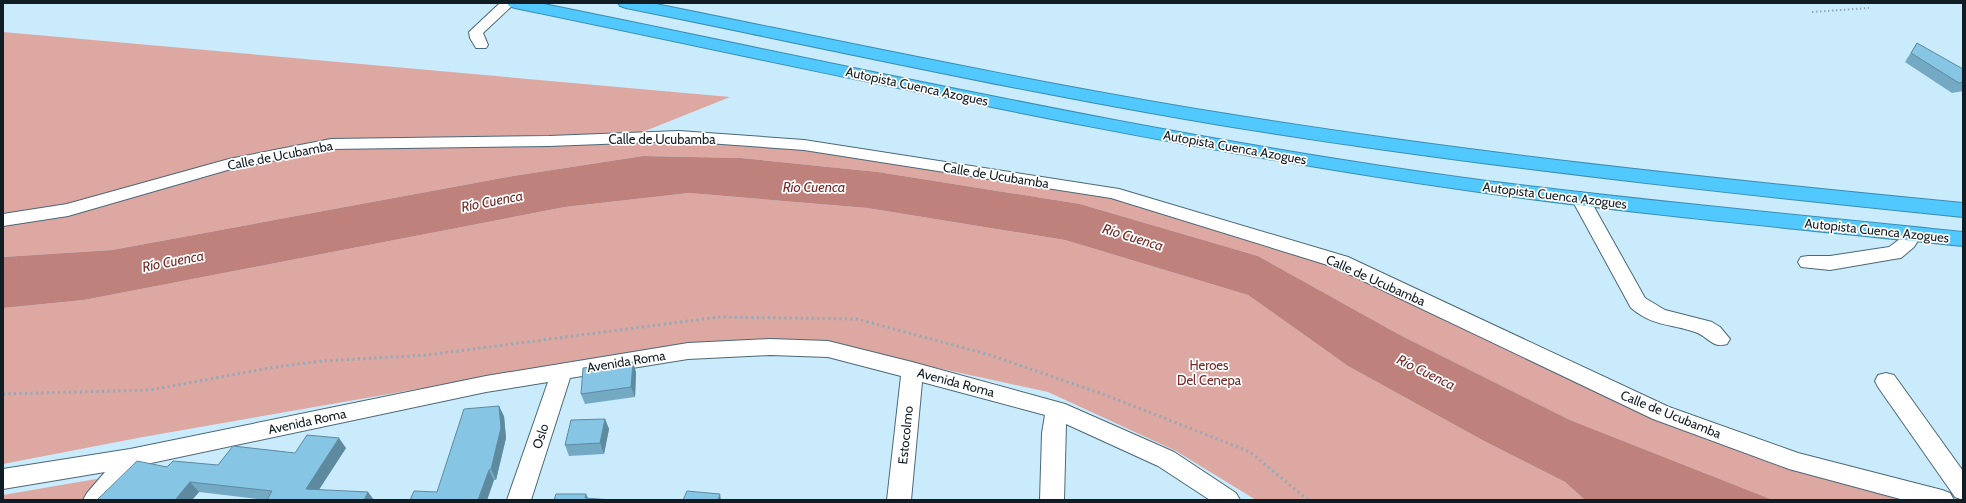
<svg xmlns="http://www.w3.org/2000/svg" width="1966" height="503" viewBox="0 0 1966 503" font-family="Cabin,sans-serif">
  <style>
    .green { fill: #dda7a2 }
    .water { fill: #be817c }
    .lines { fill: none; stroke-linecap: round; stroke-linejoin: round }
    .minor-casing { stroke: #4b6877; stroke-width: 2 }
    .highway-casing { stroke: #3b8db2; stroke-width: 2 }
    .path-far1 { stroke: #8faab8; stroke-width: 2; stroke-dasharray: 1.5 2.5; stroke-linecap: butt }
    .path { stroke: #8faab8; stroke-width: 3; stroke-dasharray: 2 3.5; stroke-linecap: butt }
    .minor { fill: #fff; fill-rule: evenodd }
    .highway { fill: #51c9ff; fill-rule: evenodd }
    .wall { fill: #74a9c4 }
    .shaded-wall { fill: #5e8aa0 }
    .building { fill: #87c5e4; stroke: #5e8aa0 }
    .labels { text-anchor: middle; stroke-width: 3.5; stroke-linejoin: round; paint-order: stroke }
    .street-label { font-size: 13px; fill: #111d24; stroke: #fff }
    .park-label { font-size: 13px; fill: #752928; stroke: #fff }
    .water-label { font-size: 14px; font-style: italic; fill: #772b29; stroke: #fff }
  </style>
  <rect width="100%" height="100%" fill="#caebfc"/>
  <path class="green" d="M3,32L730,97L640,133L333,141L70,207L3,217Z
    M679,136L804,145L1113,193L1341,262L1661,413L1942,500H1773L1570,420L1400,335L1258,256L1080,204L878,172L741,158L643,156L513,176L112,250L3,257V220L229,164L331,144Z
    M689,193L867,208L1065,240L1248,295L1348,366L1484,441L1565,482L1585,500H1256L1176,451L1048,392L928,366L831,342L458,382L143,437L3,464V308L84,300L565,207Z
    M102,478L84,500H3V495Z"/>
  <path class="water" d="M643,156L741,158L878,172L1080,204L1258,256L1400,335L1570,420L1773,500H1585L1565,482L1484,441L1348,366L1248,295L1065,240L867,208L689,193L565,207L84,300L3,308V257L112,250L513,176Z"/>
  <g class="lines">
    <g class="minor-casing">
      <path id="minor" d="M500,3H515L483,33L488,45L486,48H476L470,38L469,32Z
        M679,131L804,140L1119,189L1348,257L1669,407L1798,453L1942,490L1950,493L1954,500H1904L1789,469L1653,419L1334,267L1111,198L804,150L679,141L549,146L331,149L231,169L68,216L3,226V214L67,204L229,159L331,139L549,136Z
        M1580,192L1586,194L1589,198L1645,298L1665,310L1712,322L1720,327L1730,339L1727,344C1712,349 1708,336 1695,332C1669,323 1654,327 1631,308L1571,198L1574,194Z
        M1913,228L1920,230L1922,234L1914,247L1901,258L1894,259L1830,270L1801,267L1798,262L1801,257L1808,256H1830L1889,247L1900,239L1906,230Z
        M770,339L828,341L912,362L1065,404L1174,452L1236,493L1240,500H1210L1158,466L1066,424L1064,500H1040L1042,433L1045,415L922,382L911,500H887L901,376L828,357L770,355L688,359L570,378L531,500H507L548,382L486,392L137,466L109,500H83L87,493L105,472L3,489V469L130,449L486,376L688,343Z
        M1886,373L1894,375L1963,471V500L1955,497L1878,387L1875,381L1878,375Z"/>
    </g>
    <g class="highway-casing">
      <path id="highway" d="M507,3H539C851,66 1164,138 1480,180C1640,201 1802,215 1963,232V246C1802,229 1640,215 1479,192C1155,147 835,74 515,8L509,6Z
        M618,3H651C840,41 1030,82 1221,113C1467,153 1715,179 1963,203V217C1715,192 1467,165 1220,125C1021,92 824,48 626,8L620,6Z"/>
    </g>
    <path class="path-far1" d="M1812,12L1869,8"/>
    <path class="path" d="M3,394L150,390L275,367L322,361L427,355L719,317L857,319L990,355L1108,396L1250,452L1308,500"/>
    <use href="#minor" class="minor"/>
    <use href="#highway" class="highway"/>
  </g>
  <path class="wall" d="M1917,43L1963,82V91L1952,93L1905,62Z
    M636,372L635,397L585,404L581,394Z
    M504,416L506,438L496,480H494L487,500H410L437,492Z
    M605,419L609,429L604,454L569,456L565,445Z
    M346,448L319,489L374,500H266L199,492L192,500H97L167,467L218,465L295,453Z"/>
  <path class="shaded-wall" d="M633,362L636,372L635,397L631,387Z
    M499,406L504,416L506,438L496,480L491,469Z
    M605,419L609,429L604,454L600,443Z
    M339,438L346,448L313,499L306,489Z
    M489,470L494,480L487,500H478Z
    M190,482L199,492L192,500H175Z
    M368,492L374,500H364Z
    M586,494L589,500L585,498Z
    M720,494L721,500H718Z"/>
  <path class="building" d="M1917,43L1963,69V82L1959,83L1911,53Z
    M633,362L631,387L581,394L583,368Z
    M499,406L501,428L491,469L489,470L478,500H410L414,491L437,492L464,409Z
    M605,419L600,443L565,445L571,420Z
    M307,435L339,438L306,489L368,492L364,500H267L272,491L190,482L175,500H97L137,461L167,467L173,461L218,465L233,446L295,453Z
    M687,491L720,494L718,500H683Z
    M556,494H586L585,498L612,500H554Z"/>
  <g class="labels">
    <g class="street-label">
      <text transform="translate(917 86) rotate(12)" y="5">Autopista Cuenca Azogues</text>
      <text x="662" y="144">Calle de Ucubamba</text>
      <text transform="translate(1235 147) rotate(10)" y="5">Autopista Cuenca Azogues</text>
      <text transform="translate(280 155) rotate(-11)" y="5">Calle de Ucubamba</text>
      <text transform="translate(996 175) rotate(9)" y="5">Calle de Ucubamba</text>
      <text transform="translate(1555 195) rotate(7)" y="5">Autopista Cuenca Azogues</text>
      <text transform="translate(1877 230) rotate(6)" y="5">Autopista Cuenca Azogues</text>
      <text transform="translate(1376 280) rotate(24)" y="5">Calle de Ucubamba</text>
      <text transform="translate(626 361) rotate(-9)" y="5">Avenida Roma</text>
      <text transform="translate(956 382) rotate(15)" y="5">Avenida Roma</text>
      <text transform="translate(1671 414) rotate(22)" y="5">Calle de Ucubamba</text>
      <text transform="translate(307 421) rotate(-12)" y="5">Avenida Roma</text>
      <text transform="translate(905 435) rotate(-84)" y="5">Estocolmo</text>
      <text transform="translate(540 436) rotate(-72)" y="5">Oslo</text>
    </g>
    <g class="park-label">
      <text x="1209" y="370">Heroes<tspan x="1209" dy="15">Del Cenepa</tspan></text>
    </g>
    <g class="water-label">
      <text x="814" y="192">Río Cuenca</text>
      <text transform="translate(492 201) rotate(-11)" y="5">Río Cuenca</text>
      <text transform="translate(1133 237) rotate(17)" y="5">Río Cuenca</text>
      <text transform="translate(173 261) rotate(-11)" y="5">Río Cuenca</text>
      <text transform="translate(1426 372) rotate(26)" y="5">Río Cuenca</text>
    </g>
  </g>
  <rect width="1966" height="503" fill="none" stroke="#111d24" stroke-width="8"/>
</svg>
